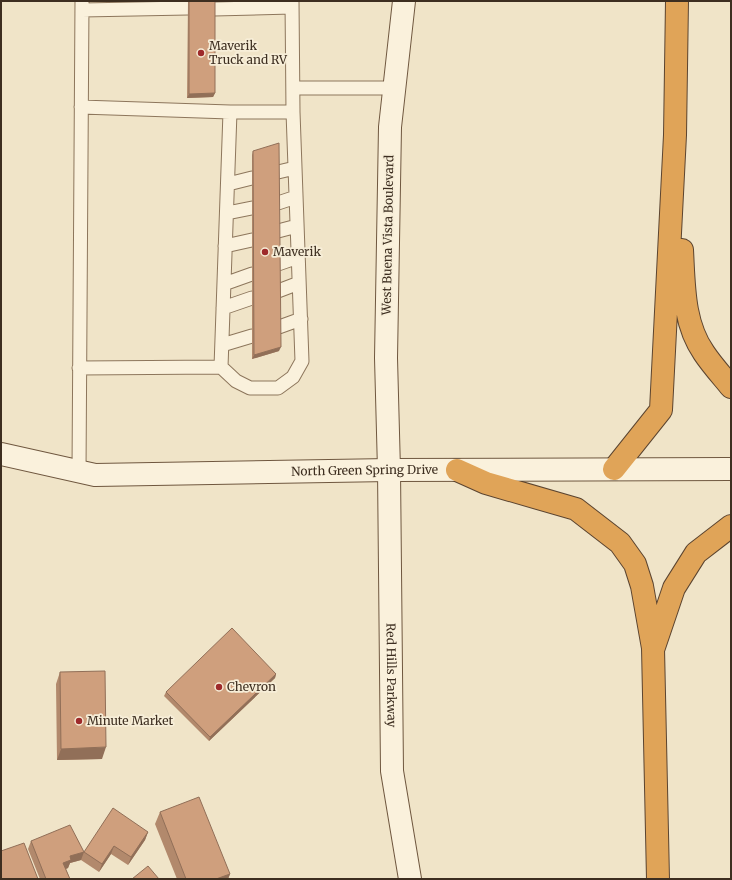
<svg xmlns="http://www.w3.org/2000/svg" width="732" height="880" viewBox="0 0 732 880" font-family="Merriweather,serif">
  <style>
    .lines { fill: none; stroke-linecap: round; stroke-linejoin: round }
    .service-casing { stroke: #8d765c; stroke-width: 15 }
    .secondary-casing { stroke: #6f573f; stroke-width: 24 }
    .motorway-casing { stroke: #5b4430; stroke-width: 24 }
    .service { stroke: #faf1dc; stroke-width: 13 }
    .secondary { stroke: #faf1dc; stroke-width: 22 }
    .motorway { stroke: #e0a458; stroke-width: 22 }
    .wall { fill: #b2896c }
    .shaded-wall { fill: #916f58 }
    .building { fill: #cf9f7d; stroke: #916f58 }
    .poi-dot { fill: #9e2a2b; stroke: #f7eed8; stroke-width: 1.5 }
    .labels { text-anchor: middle; stroke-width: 3.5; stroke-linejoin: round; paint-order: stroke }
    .poi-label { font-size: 12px; fill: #3d2e20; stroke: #f7eed8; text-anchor: start }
    .street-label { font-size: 12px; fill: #3d2e20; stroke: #f7eed8 }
  </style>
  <rect width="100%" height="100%" fill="#f0e4c8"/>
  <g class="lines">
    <g class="service-casing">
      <path id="service" d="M214,9L292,7
        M82,10L188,8
        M293,88H394
        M230,112H293L292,1
        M278,172L295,168
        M228,184L252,178
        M278,203L296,197
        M227,213L252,208
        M278,231L297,226
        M225,246L252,240
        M278,264L298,257
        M224,284L252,274
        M278,291L299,283
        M223,308L252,298
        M279,327L301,319
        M222,345L252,336
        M221,367L236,381L250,388H278L293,377L302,361L293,112
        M79,368L221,367L230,112L81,107
        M79,472L82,1"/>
    </g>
    <g class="secondary-casing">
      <g id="secondary">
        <path id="s1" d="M404,1L390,127L386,358L389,470L392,771L410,879"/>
        <path id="s2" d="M1,454L95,475L389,470L731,469"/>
      </g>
    </g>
    <g class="motorway-casing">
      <path id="motorway" d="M682,250C684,285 683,323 704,353C712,365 722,376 731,387
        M614,469L661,410L675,135L677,1
        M457,470L486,483L576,509L620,543L635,564L642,586L653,648L658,879
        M654,647L674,588L696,553L731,526"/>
    </g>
    <use href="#service" class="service"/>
    <use href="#secondary" class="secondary"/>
    <use href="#motorway" class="motorway"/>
  </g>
  <path class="wall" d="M188,1H215V93L213,97L187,98Z
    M253,151L279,351L252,359V155Z
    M60,672L102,759L57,760L56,684Z
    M276,674L275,678L209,741L164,696L166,692Z
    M160,812L230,874L228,879H177L155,824Z
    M148,832L145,840L128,865L111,854L99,872L81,860L84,852Z
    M31,841L84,852L81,860L70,863L68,868L66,869L70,879H40L28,849Z"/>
  <path class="shaded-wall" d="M215,93L213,97L187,98L189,94Z
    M281,347L279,351L252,359L254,355Z
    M276,674L275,678L209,741L210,737Z
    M106,747L102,759L57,760L61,749Z
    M148,832L145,840L128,865L131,857Z
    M114,846L111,854L99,872L102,864Z
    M84,852L81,860L70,863L68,868L60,871L63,863L70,856Z
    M230,874L228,879H216Z"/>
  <path class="building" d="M189,1H215V93L189,94Z
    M279,143L281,347L254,355L253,151Z
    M232,628L276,674L210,737L166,692Z
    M105,671L106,747L61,749L60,672Z
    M199,797L230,874L216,879H186L160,812Z
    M113,808L148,832L131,857L114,846L102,864L84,852Z
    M70,825L84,852L70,856L71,860L63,863L70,879H46L31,841Z
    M24,843L38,879H1V851Z
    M148,866L159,879H132Z"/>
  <g class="poi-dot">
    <circle cx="201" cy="53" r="4"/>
    <circle cx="265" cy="252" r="4"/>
    <circle cx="219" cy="687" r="4"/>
    <circle cx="79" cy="721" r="4"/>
  </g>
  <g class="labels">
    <g class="poi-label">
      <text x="209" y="50">Maverik<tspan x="209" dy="14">Truck and RV</tspan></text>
      <text x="273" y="256">Maverik</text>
      <text x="227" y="691">Chevron</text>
      <text x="87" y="725">Minute Market</text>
    </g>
    <g class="street-label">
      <text transform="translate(388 235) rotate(-89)" y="4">West Buena Vista Boulevard</text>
      <text dy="4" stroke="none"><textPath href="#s2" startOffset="366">North Green Spring Drive</textPath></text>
      <text dy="4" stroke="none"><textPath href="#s1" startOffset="675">Red Hills Parkway</textPath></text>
    </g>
  </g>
  <rect width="732" height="880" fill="none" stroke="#3d2e20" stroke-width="4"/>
</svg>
